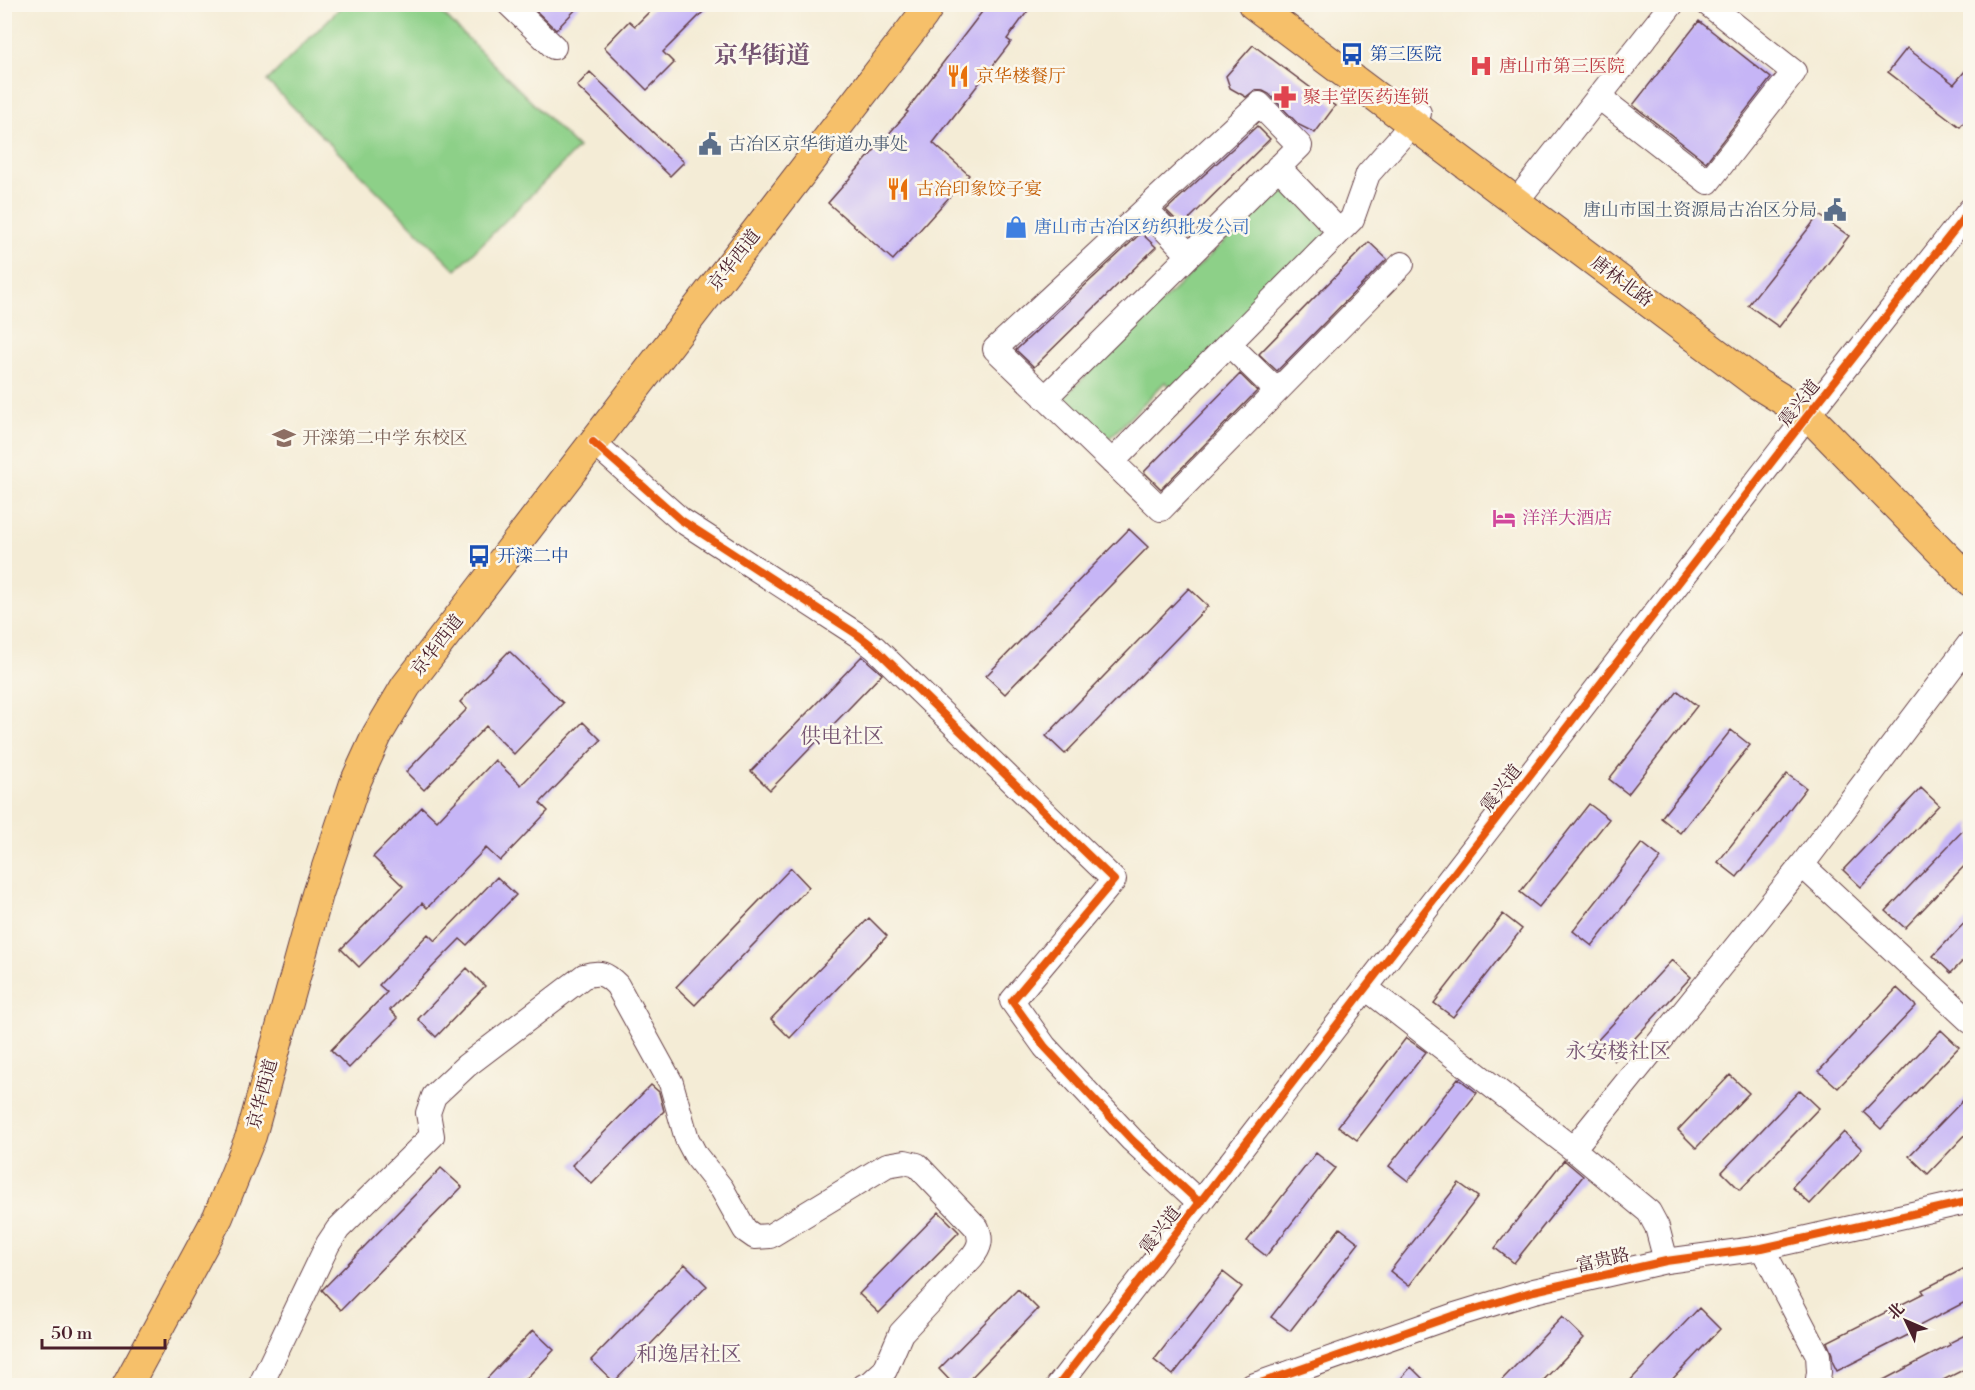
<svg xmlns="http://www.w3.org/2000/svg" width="1975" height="1390" viewBox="0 0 1975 1390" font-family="'Libre Bodoni','Noto Serif SC',serif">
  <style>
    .green { fill: #8dd088; stroke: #6c785a; stroke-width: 1.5 }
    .building { fill: #c6b5f6 }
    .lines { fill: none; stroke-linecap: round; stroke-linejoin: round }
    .minor-casing { stroke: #643e45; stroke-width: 26 }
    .major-casing { stroke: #643e45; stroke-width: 32 }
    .minor { stroke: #fff; stroke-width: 24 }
    .major { stroke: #f6c06b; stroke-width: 30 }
    .cycleway-casing { stroke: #fbf7ec; stroke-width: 11 }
    .cycleway { stroke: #e8590c; stroke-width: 8 }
    .labels { text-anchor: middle; stroke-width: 5; stroke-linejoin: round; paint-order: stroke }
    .transit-label { font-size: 18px; fill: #164399; stroke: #fbf7ec; text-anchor: start }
    .health-label { font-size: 18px; fill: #be3a42; stroke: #fbf7ec; text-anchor: start }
    .food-label { font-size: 18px; fill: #c56008; stroke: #fbf7ec; text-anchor: start }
    .service-label { font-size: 18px; fill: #4e5e75; stroke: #fbf7ec; text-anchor: start }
    .shop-label { font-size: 18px; fill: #366cbe; stroke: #fbf7ec; text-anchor: start }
    .street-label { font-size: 18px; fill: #4a1f2b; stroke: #fbf7ec }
    .education-label { font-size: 18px; fill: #785e54; stroke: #fbf7ec; text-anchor: start }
    .hotel-label { font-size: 18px; fill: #b23c85; stroke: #fbf7ec; text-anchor: start }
    .quarter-label { font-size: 21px; fill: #755472; stroke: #fbf7ec }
    .district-label { font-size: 24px; font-weight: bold; fill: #755472; stroke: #fbf7ec }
  </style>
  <rect width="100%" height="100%" fill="#fbf7ec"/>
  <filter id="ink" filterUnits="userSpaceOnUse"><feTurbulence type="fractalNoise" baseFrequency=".0167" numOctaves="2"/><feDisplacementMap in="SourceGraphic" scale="12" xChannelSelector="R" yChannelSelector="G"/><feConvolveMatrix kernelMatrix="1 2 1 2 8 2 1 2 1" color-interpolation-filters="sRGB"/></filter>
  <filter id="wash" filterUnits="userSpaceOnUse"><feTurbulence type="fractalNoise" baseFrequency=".008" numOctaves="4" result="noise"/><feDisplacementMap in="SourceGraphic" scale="24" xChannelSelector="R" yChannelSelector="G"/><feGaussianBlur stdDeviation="1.35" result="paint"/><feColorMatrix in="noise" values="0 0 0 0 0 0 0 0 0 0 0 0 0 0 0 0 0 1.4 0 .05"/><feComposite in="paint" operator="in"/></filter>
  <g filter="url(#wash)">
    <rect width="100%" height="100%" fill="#f4ecd6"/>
    <path class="green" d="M343,5H434L578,148L456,270L267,81Z
      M1286,188L1328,234L1175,391L1165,382L1106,442L1062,404L1064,397L1278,189Z"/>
    <g id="blocks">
      <path class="building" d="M534,4H581L556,30L532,7Z
        M657,4H711L663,52L674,63L647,90L604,47L629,21L635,26Z
        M988,4H1033L1007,39L1011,42L933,143L969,175L893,260L828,203L908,112L906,111Z
        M1699,21L1771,78L1706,162L1633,105Z
        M1253,45L1335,106L1315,133L1299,125L1269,94L1263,91L1255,90L1246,97L1230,88L1226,76Z
        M1907,48L1954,84L1971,64V114L1960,127L1888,72Z
        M590,72L684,162L670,176L577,86Z
        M1257,126L1270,139L1182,226L1166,210Z
        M1819,215L1849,236L1779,327L1748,305Z
        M1141,233L1156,247L1034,367L1016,350Z
        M1369,242L1387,259L1277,371L1259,354Z
        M1240,374L1257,391L1161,489L1144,472Z
        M1129,529L1148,547L1005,694L986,676Z
        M1189,588L1208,606L1065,754L1046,736Z
        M509,651L563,703L514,754L486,726L424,790L406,772L467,709L460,702Z
        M862,656L882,674L770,790L751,771Z
        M1678,691L1697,706L1628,794L1609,779Z
        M583,722L601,740L540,803L548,811L500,861L486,848L427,908L422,903L359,967L341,949L403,886L373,857L422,807L437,821L495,760L521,785Z
        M1731,730L1750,745L1680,833L1661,818Z
        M1787,774L1806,788L1737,877L1718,862Z
        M1921,788L1939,805L1861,887L1843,870Z
        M1589,804L1609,819L1539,907L1520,892Z
        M1971,822V859L1905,928L1886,911Z
        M1642,843L1661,858L1592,946L1573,931Z
        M791,868L809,887L695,1005L676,987Z
        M497,877L516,895L467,945L460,939L390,1010L398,1018L349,1068L331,1050L387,992L379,985L428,934L435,941Z
        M1503,914L1522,929L1453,1017L1434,1003Z
        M1971,916V953L1951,973L1933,956Z
        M869,918L887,936L790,1038L771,1019Z
        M1672,960L1691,977L1614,1061L1595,1043Z
        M467,968L485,986L436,1037L418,1019Z
        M1897,988L1916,1006L1838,1088L1819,1071Z
        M1941,1030L1959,1047L1881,1129L1863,1112Z
        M1406,1038L1426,1052L1357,1140L1338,1126Z
        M1730,1075L1749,1093L1696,1148L1678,1130Z
        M1458,1078L1477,1093L1408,1181L1389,1166Z
        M651,1085L659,1092L664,1111L592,1184L572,1165Z
        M1800,1090L1819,1108L1740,1190L1722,1172Z
        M1971,1092V1129L1928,1174L1909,1156Z
        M1844,1132L1862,1149L1810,1204L1792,1187Z
        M1316,1153L1335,1168L1266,1256L1247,1241Z
        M1564,1160L1583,1176L1514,1263L1495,1248Z
        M441,1168L462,1187L341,1310L322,1290Z
        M1459,1183L1478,1197L1409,1286L1390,1271Z
        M939,1212L959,1232L879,1313L859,1294Z
        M1340,1228L1359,1243L1290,1331L1271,1317Z
        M685,1264L707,1286L614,1382L591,1360Z
        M1971,1265V1299L1917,1327L1918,1330L1837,1371L1833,1363L1832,1354L1827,1342L1924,1293L1922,1290Z
        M1223,1272L1242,1287L1173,1375L1154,1360Z
        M1018,1289L1038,1309L963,1386H955L939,1369Z
        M1699,1308L1720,1329L1666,1386H1625Z
        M1562,1317L1584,1338L1538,1386H1496Z
        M533,1330L554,1350L519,1386H480Z
        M1971,1332V1366L1943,1380L1946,1386H1872L1950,1345L1949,1343Z
        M1411,1367L1430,1386H1394Z"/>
    </g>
  </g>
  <g filter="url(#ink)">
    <use href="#blocks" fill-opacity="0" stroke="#643e45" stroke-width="1.5"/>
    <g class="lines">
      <g class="minor-casing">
        <path id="minor" d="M509,4L554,47
          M1599,97L1708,182L1794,72L1708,4
          M1278,167L1339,231
          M1526,189L1672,4
          M1146,209L1189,255
          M1229,344L1277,391
          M1045,398L1300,146L1259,104L995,349L1161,509L1402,264
          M593,442L681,520L858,635L875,648L1114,880L1012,1001L1045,1047L1132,1140L1200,1203
          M1112,462L1352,219L1368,174L1413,123L1419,113
          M1970,643L1802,865L1970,1021
          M1366,988L1573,1149L1649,1212L1657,1227L1666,1261
          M1573,1149L1802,865
          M1762,1248L1818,1355L1819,1372L1817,1386
          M260,1386L328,1244L338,1229L432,1136L428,1113L434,1096L466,1066L584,976C600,971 606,974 617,985L671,1083L687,1139L696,1156L722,1189L745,1230L755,1237L770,1236L887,1165L905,1162L917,1165L977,1228C982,1240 980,1247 972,1257L901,1333L885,1370L871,1383L864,1386
          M1058,1386L1808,415L1970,210
          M1252,1386L1452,1316L1534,1291L1666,1261L1762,1248L1970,1201"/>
      </g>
      <g class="major-casing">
        <path id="major" d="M1253,4L1759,385L1808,415L1970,581
          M127,1386L218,1217L251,1136L318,894L355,783L377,735L406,686L923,15L930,4"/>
      </g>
      <use href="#minor" class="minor"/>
      <use href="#major" class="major"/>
      <g class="cycleway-casing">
        <path id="cycleway" d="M593,442L681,520L858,635L875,648L1114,880L1012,1001L1045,1047L1132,1140L1200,1203
          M1058,1386L1808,415L1970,210
          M1252,1386L1452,1316L1534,1291L1666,1261L1762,1248L1970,1201"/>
      </g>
      <use href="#cycleway" class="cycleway"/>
    </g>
  </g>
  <defs>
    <g id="bus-bare" transform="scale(1.8)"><path d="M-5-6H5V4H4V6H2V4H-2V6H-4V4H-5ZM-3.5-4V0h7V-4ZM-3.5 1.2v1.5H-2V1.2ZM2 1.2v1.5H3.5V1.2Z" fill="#1a4fb4" stroke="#fbf7ec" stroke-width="2.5" paint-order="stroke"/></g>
    <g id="hospital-bare" transform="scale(1.8)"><path d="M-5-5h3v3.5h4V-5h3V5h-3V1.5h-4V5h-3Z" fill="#e0444e" stroke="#fbf7ec" stroke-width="2.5" paint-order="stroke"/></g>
    <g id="restaurant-bare" transform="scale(1.8)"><path d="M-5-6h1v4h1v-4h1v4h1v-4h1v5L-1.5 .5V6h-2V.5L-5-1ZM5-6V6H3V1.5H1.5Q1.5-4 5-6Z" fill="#e8710a" stroke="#fbf7ec" stroke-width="2.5" paint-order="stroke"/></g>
    <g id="pharmacy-bare" transform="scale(1.8)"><path d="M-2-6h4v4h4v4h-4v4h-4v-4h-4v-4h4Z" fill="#e0444e" stroke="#fbf7ec" stroke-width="2.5" paint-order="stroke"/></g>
    <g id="civic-bare" transform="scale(1.8)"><path d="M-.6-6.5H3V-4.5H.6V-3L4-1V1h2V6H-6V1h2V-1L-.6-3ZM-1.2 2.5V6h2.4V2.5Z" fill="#5c6f8a" stroke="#fbf7ec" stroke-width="2.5" paint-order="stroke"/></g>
    <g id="shop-bare" transform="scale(1.8)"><path d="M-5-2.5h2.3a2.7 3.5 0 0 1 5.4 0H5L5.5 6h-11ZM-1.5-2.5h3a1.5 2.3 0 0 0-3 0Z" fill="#3f7fe0" stroke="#fbf7ec" stroke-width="2.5" paint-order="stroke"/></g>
    <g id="school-bare" transform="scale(1.8)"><path d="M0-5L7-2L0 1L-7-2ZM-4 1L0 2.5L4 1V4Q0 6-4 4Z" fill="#8d6e63" stroke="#fbf7ec" stroke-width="2.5" paint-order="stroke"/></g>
    <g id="hotel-bare" transform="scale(1.8)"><path d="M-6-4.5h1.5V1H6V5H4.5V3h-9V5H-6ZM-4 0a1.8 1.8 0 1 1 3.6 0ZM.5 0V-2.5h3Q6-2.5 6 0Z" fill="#d1479c" stroke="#fbf7ec" stroke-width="2.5" paint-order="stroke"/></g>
  </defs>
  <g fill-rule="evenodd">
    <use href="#bus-bare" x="1352" y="54"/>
    <use href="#hospital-bare" x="1481" y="66"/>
    <use href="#restaurant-bare" x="958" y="76"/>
    <use href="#pharmacy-bare" x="1285" y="97"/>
    <use href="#civic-bare" x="710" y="144"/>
    <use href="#restaurant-bare" x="898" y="189"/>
    <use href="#civic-bare" x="1835" y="210"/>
    <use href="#shop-bare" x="1016" y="227"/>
    <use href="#school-bare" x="284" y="438"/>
    <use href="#hotel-bare" x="1504" y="518"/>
    <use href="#bus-bare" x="479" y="556"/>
  </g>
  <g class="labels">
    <g class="transit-label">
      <text x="1370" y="60">第三医院</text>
      <text x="497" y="562">开滦二中</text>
    </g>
    <g class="health-label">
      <text x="1499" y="72">唐山市第三医院</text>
      <text x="1303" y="103">聚丰堂医药连锁</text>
    </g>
    <g class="food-label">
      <text x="976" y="82">京华楼餐厅</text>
      <text x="916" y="195">古冶印象饺子宴</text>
    </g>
    <g class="service-label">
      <text x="728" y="150">古冶区京华街道办事处</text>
      <text x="1817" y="216" text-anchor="end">唐山市国土资源局古冶区分局</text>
    </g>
    <g class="shop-label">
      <text x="1034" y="233">唐山市古冶区纺织批发公司</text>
    </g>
    <g class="street-label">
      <text transform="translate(734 260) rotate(-52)" y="6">京华西道</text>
      <text transform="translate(1622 281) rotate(37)" y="6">唐林北路</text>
      <text transform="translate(1799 403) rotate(-51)" y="6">震兴道</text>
      <text transform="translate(437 645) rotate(-52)" y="6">京华西道</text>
      <text transform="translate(1501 788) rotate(-52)" y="6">震兴道</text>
      <text transform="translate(262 1094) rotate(-75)" y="6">京华西道</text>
      <text transform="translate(1160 1230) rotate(-52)" y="6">震兴道</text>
      <text transform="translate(1603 1260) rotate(-13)" y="6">富贵路</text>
    </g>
    <g class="education-label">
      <text x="302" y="444">开滦第二中学 东校区</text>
    </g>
    <g class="hotel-label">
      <text x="1522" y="524">洋洋大酒店</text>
    </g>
    <g class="quarter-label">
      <text x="842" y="743">供电社区</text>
      <text x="1618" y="1058">永安楼社区</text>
      <text x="689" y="1361">和逸居社区</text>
    </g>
    <g class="district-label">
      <text x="762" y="63">京华街道</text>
    </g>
  </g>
  <rect width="1975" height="1390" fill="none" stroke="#fbf7ec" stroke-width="24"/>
  <g transform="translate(1906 1321) rotate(314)" stroke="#fbf7ec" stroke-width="4.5" paint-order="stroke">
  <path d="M0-4.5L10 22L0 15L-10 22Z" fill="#4a1f2b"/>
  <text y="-9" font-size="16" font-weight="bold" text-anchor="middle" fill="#4a1f2b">北</text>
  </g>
  <path d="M42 1339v9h123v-9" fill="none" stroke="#4a1f2b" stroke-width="3"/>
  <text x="51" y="1339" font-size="18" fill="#4a1f2b" stroke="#fbf7ec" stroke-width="4.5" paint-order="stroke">50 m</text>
</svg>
